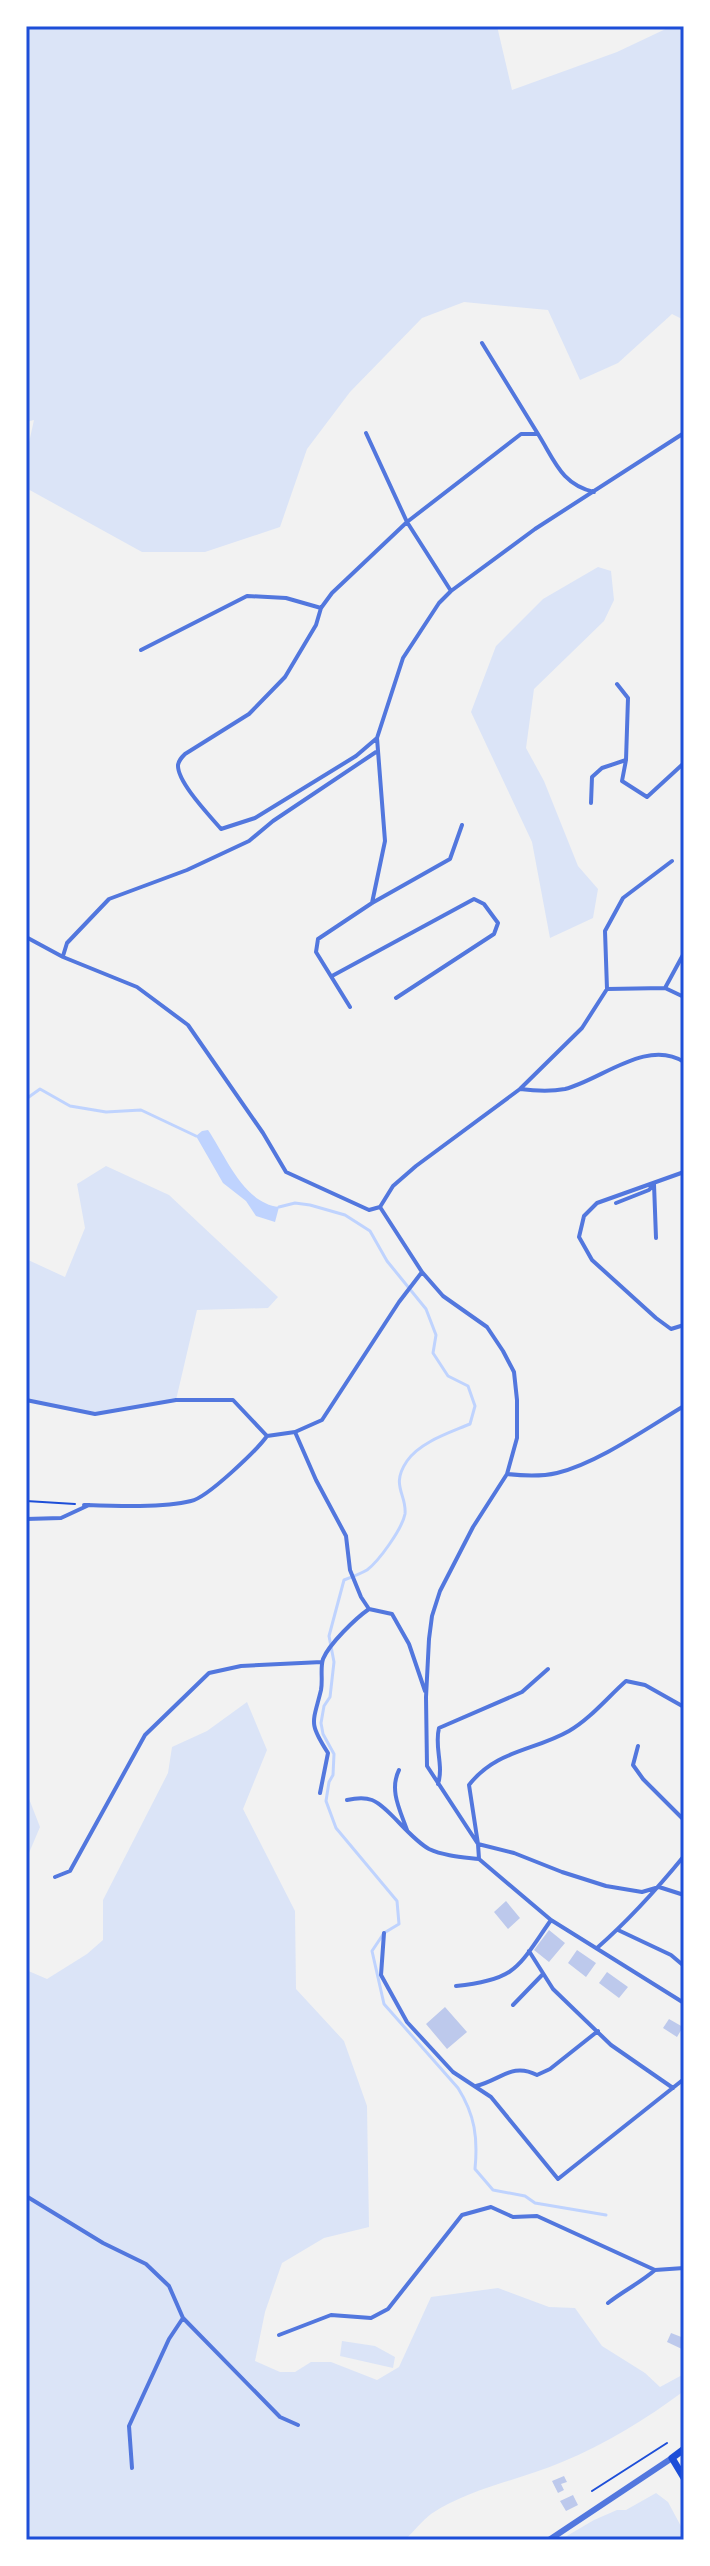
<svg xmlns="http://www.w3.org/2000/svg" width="710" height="2566" viewBox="0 0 710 2566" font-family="'DM Sans',sans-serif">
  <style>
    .green { fill: #dbe4f7 }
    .water { fill: #bfd3fe }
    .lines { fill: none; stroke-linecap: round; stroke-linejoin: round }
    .stream { stroke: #bfd3fe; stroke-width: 3 }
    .building { fill: #bdc9ec }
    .path { stroke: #1d4ed8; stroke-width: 2 }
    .minor { stroke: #5277de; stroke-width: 4 }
    .tertiary { stroke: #5277de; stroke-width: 6 }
    .primary { stroke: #1d4ed8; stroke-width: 7 }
    .neatline { fill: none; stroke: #1d4ed8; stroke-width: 3 }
  </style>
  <rect width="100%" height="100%" fill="#f2f2f2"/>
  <path class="green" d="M26,26H497L512,90L617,52L672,26H684V320L672,314L618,363L580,380L548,310L464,302L422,318L350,392L307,449L280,527L205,552H142L26,488V456L34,420L26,422Z
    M598,567L611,571L614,600L604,621L534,689L526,748L544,781L578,866L598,889L593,918L550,938L532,842L471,712L496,646L543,599Z
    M106,1166L169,1195L278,1297L268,1308L197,1310L176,1400L95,1414L26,1400V1259L65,1277L85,1228L77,1184Z
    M247,1702L267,1750L243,1809L295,1911L296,1989L344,2041L367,2106L369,2227L324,2238L282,2263L265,2312L255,2361L280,2372H295L311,2362H331L377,2380L399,2367L431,2297L498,2288L549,2307L575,2308L602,2346L645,2373L660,2387L684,2374V2391C646,2419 606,2444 562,2462C520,2480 470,2488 431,2514C422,2521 414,2531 405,2540H26V1970L47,1979L87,1954L103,1940V1900L168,1773L172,1747L207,1731Z
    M26,1791L40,1827L26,1860Z
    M342,2341L375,2346L395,2357L393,2368L340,2356Z
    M656,2493L668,2502L683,2530L680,2533L684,2540H560L594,2520L617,2510H626Z"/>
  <path class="water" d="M208,1130C226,1156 243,1203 279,1207L275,1222L256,1216L246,1201L223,1183L196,1136L202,1131Z"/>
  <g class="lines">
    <path class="stream" d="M26,1099L40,1089L70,1106L106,1112L141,1110L196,1136
      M279,1207L295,1203L310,1205L345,1215L370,1231L387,1261L426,1309L436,1335L433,1353L448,1376L468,1386L475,1406L470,1424C449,1433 420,1442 407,1461C390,1486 407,1494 405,1514C402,1529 379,1561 367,1570C360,1574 352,1577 344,1580L329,1636L334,1662L330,1697L324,1706L321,1723L323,1734L334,1754L333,1775L329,1782L326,1801L336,1828L397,1901L399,1924L384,1933L372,1951L384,2004L458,2088C475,2115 478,2138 475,2169L493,2190L525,2196L535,2203L606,2215"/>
  </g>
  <path class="building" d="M506,1901L520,1918L508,1929L494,1912Z
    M549,1930L565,1943L549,1962L534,1950Z
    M577,1950L596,1963L586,1977L568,1963Z
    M607,1972L628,1987L619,1998L599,1983Z
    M445,2007L467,2032L447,2049L426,2024Z
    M669,2019L683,2027L677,2037L663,2028Z
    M671,2333L684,2338V2350L667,2342Z
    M564,2476L567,2482L561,2484L564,2490L558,2493L552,2481Z
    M573,2495L578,2505L566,2511L560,2501Z"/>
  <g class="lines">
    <path class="path" d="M26,1501L75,1504
      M592,2491L667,2443"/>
    <path class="minor" d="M482,343L538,434
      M366,433L407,522L451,591
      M141,650L247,596L286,598L321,608
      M617,684L628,698L626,760L622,781L647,797L684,763
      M377,738L356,756L255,818L221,829C210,816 177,782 178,765C179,760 181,758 185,754L249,714L285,677L316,625L321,608L332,593L407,522L521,434H538C555,461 561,484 594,492
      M591,803L592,777L602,768L626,760
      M372,903L385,841L377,738L403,658L439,603L451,591L535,529L684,433
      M26,937L63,957L137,987L188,1025L263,1133L286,1172L369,1210L380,1207L422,1272L443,1296L487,1327L503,1351L514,1372L517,1400V1438L507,1474L473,1527L440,1591L432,1616L429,1639L426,1697L427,1766L478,1844L479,1859L551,1920L684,2003
      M63,956L67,943L109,899L187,870L249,841L273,821L376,752
      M332,976L474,899L484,904L498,923L494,934L396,998
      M665,988L684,953
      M607,989L605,931L623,898L672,861
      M350,1007L316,952L318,939L372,903L450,859L462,825
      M520,1089C536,1091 549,1092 565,1089C601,1080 647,1038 684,1062
      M684,1172L597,1203L584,1216L579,1237L592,1260L656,1318L671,1329L684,1325
      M616,1203L649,1190L654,1184L656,1238
      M380,1207L393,1186L416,1166L520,1089L582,1028L607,989L665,988L684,997
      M26,1400L95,1414L176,1400H233L267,1436
      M295,1432L322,1420L399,1302L422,1272
      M267,1436L295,1432L316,1480L346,1536L350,1570L361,1597L369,1609L392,1614L409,1644L425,1691
      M507,1474C524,1476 540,1477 557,1473C598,1463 647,1428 684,1406
      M84,1505C113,1506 163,1508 191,1501C207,1498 257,1450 267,1436
      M26,1519L61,1518L89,1505
      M684,1707L645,1685L626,1681C608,1697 590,1719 569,1731C534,1751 496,1750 469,1785L478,1844L514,1853L562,1872L606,1886L642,1892L659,1887L684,1895
      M638,1746L633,1765L643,1779L684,1820
      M399,1770C389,1790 400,1810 407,1830
      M438,1784C444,1765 434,1747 439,1728L522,1692L548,1669
      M320,1793L328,1753C308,1722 313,1723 321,1690C323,1680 320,1668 323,1659C329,1644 356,1618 369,1609
      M347,1800C356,1798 364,1797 372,1800C388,1806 409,1838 429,1849C444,1856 462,1857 479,1859
      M55,1877L70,1871L145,1735L209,1673L241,1666L322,1662
      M618,1930L671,1955L684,1966
      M384,1933L381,1975L407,2022L453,2072L491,2097L558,2179L684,2079
      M597,1948C629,1920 657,1889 684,1856
      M529,1951L553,1989L611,2045L673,2088
      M456,1986C517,1980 518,1967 551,1920
      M513,2005L543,1974
      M476,2086C501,2080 512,2062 537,2075L550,2069L598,2031
      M26,2196L103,2243L146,2264L169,2286L183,2318L280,2417L298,2425
      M608,2303C623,2291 640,2283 655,2270
      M279,2335L331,2315L371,2318L388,2309L462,2215L491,2207L513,2217L537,2216L655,2270L684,2268
      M132,2468L129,2426L169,2339L183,2318"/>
    <path class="tertiary" d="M549,2540L672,2458"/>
    <path class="primary" d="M684,2449L672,2458L684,2478"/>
  </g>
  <rect width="710" height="2566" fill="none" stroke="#ffffff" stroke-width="56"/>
  <rect x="28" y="28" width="654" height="2510" class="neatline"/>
</svg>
